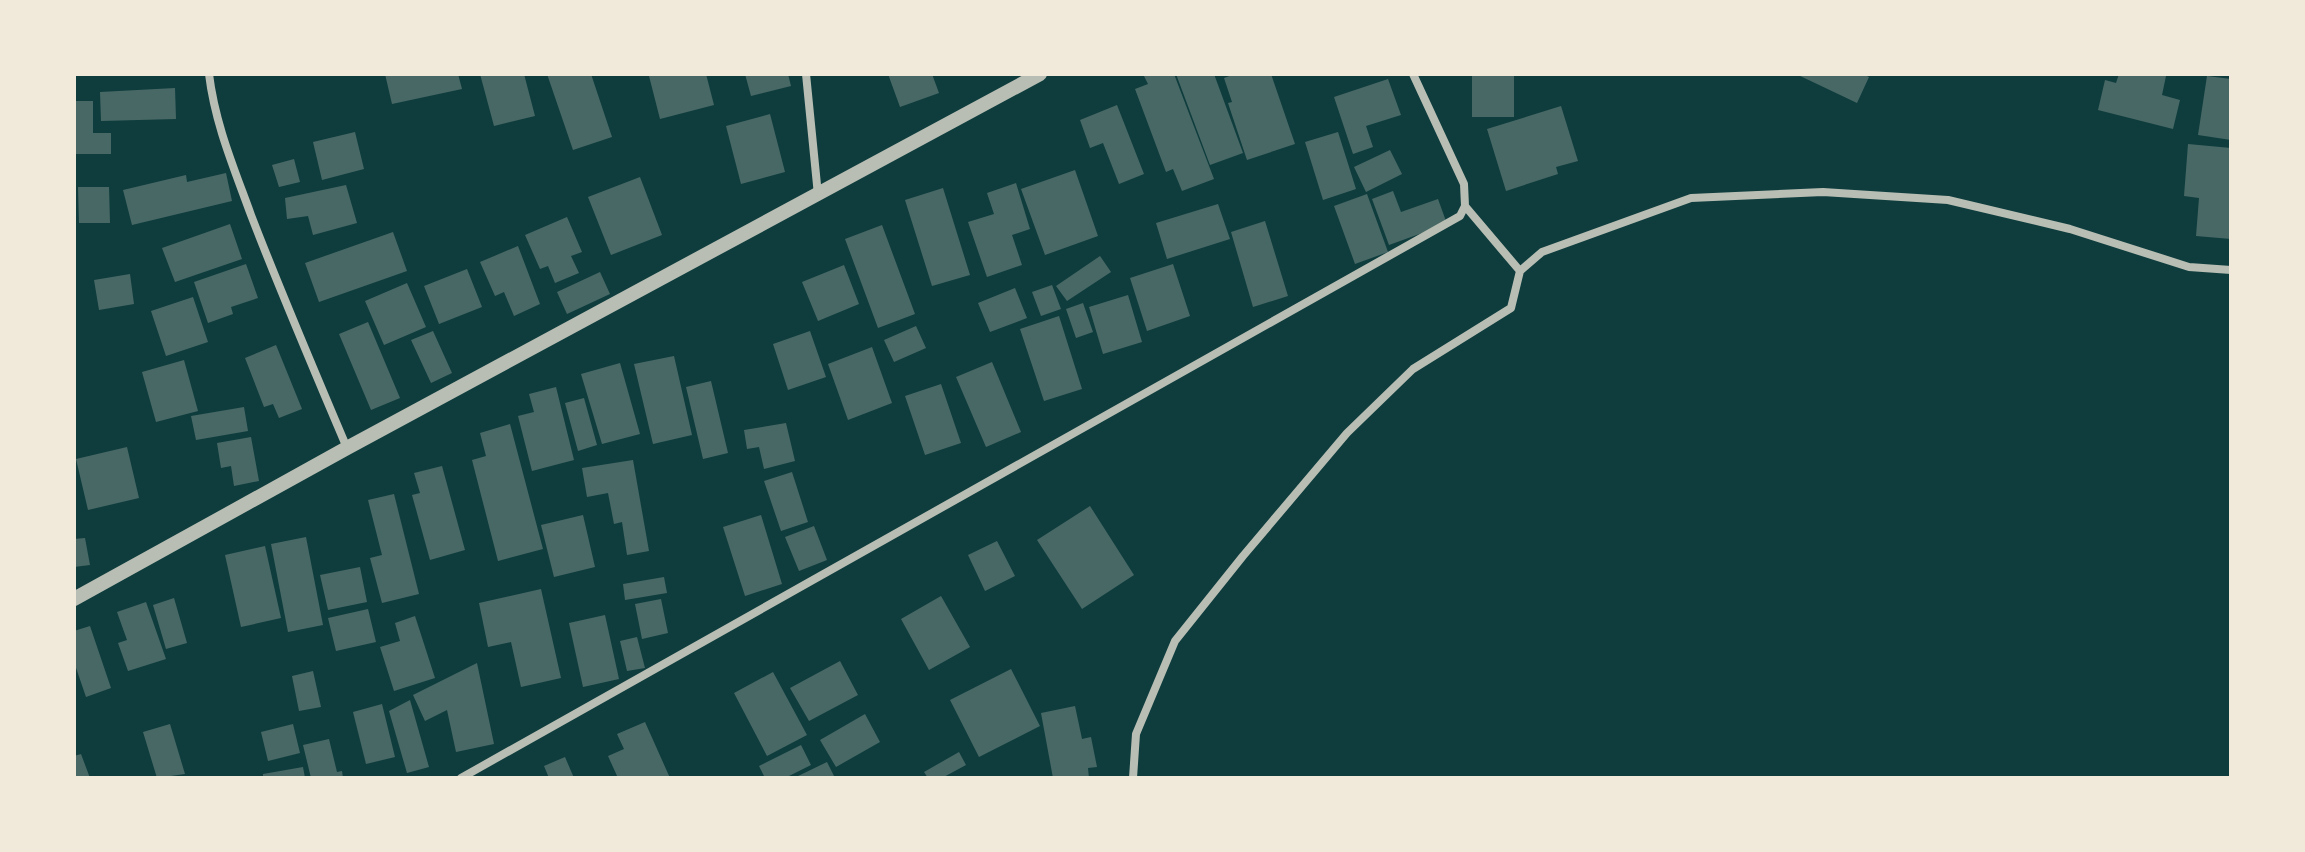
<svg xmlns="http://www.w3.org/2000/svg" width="2305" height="852" viewBox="0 0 2305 852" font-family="'Open Sans',sans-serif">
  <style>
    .building { fill: #486865 }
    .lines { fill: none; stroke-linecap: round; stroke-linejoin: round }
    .minor { stroke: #b8beb3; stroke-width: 8 }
    .tertiary { stroke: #b8beb3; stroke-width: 14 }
  </style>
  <rect width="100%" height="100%" fill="#0f3d3e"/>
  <path class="building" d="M385,74H458L462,89L392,104Z
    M480,74H524L535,116L494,126Z
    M547,74H591L612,137L573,150Z
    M659,74H706L714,105L660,119L649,76Z
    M745,74H788L791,86L751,96Z
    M888,74H932L939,93L900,107Z
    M1143,74H1174L1214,179L1182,191L1173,169L1166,172L1135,89L1148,84Z
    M1176,74H1214L1243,153L1210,165Z
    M1235,74H1271L1295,144L1247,160L1228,103L1232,102L1224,78Z
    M1472,74H1514V117H1472Z
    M1796,74H1863L1869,77L1857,103Z
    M2119,74L2166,76L2162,95L2180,100L2173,129L2098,110L2105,80L2116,83Z
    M2207,76L2231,79V140L2198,135Z
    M1388,79L1401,115L1366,126L1373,147L1353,154L1334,97Z
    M175,88L176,119L101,121L100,92Z
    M74,101H93V133H111V154H74Z
    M1117,105L1144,174L1119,184L1103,143L1090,148L1080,120Z
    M1561,106L1578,161L1556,167L1558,174L1506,191L1487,129Z
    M770,114L785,172L741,184L726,126Z
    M355,132L364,169L322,180L313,142Z
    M1338,132L1356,189L1323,200L1305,142Z
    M2188,144L2231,148V239L2196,236L2199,198L2184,196Z
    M1390,150L1402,174L1366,192L1354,167Z
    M294,159L300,182L279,187L272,165Z
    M1075,170L1098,236L1045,255L1021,189Z
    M226,173L232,201L132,225L123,190L186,175L187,182Z
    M640,177L662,235L611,255L588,197Z
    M1016,183L1030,229L1012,235L1022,265L987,277L968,222L994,214L987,193Z
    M346,185L357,223L313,235L308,216L287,219L285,198Z
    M78,187H109L110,223H79Z
    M943,188L970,275L932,286L905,200Z
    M1393,191L1401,212L1438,199L1447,224L1389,245L1372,199Z
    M1367,194L1388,252L1355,264L1334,206Z
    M1218,204L1230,239L1167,259L1156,223Z
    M567,217L582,252L571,256L579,273L555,283L548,266L540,269L525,235Z
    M1265,221L1288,296L1253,307L1231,232Z
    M230,224L242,259L175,282L162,248Z
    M882,225L915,314L878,328L845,239Z
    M393,232L407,271L319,302L305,263Z
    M518,246L540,304L514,316L504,292L495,296L480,262Z
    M1100,256L1111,272L1067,301L1056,286Z
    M246,264L258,298L231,307L233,314L208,323L194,282Z
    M1173,264L1190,316L1147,331L1130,278Z
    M844,265L859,304L818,321L802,282Z
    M467,269L482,307L439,324L424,286Z
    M600,272L610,294L567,314L557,292Z
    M130,274L134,304L99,310L94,280Z
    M407,283L426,327L384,345L365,301Z
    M1052,285L1061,309L1041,316L1032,292Z
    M1015,288L1027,318L990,332L978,303Z
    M1128,295L1142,342L1103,354L1089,307Z
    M193,297L208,342L166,356L151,311Z
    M1083,303L1093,332L1076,338L1066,309Z
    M1059,316L1082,389L1044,401L1020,329Z
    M368,322L400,398L371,410L339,334Z
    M916,326L926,348L894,362L884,340Z
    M433,331L452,373L431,383L411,340Z
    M810,331L826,377L788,390L773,344Z
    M276,345L302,409L279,418L273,404L264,407L245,358Z
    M872,347L892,403L848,420L828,364Z
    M674,356L692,435L653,444L634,364Z
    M184,360L198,411L156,422L142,372Z
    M992,362L1021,432L986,447L956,377Z
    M620,363L640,434L602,444L581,374Z
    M711,381L728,453L703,459L686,387Z
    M941,384L961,443L925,455L905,396Z
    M556,387L574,460L532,471L518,416L534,412L529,394Z
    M584,398L597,445L578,451L565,403Z
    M244,407L248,431L196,440L191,416Z
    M786,423L795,461L764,469L759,447L747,449L744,430Z
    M510,424L543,549L498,561L472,460L486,456L480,433Z
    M251,437L259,481L234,486L231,466L221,468L217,443Z
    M127,447L139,498L88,510L76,459Z
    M633,460L649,551L627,555L622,522L614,524L608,493L587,497L582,468Z
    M442,466L465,550L430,560L412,495L420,493L414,473Z
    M792,472L808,522L781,531L764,481Z
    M394,494L419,594L382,603L370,558L382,555L368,500Z
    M1090,506L1134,575L1082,609L1037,540Z
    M583,515L595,567L554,577L541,525Z
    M761,515L782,584L745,596L723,527Z
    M814,526L827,560L799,571L785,537Z
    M306,537L323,625L288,632L271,544Z
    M85,538L90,565L74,567V539Z
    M997,541L1015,576L985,591L968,555Z
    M265,546L281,618L241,627L225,555Z
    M360,567L367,602L328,610L320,575Z
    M664,577L667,593L625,600L623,584Z
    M541,589L561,678L521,687L511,642L488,647L479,603Z
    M941,596L970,647L929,670L901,619Z
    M174,598L187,643L166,649L153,605Z
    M661,599L668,633L642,639L635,604Z
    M146,602L166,659L128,671L118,643L127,640L117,612Z
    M368,609L376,642L336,651L328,618Z
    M605,615L619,679L583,687L569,623Z
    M415,616L435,678L394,691L380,647L400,641L395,623Z
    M90,626L111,688L86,697L74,662V631Z
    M637,637L645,668L627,671L620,641Z
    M840,661L858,695L809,721L790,688Z
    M477,663L494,744L456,752L447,710L425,721L413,695Z
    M1011,669L1040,726L979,757L950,700Z
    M313,671L321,707L299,711L292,676Z
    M773,672L807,735L767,756L734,693Z
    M410,700L429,767L407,773L389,711Z
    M382,704L395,757L366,764L353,712Z
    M1075,706L1082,739L1091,737L1097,767L1088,768L1089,778H1053L1041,713Z
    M865,714L880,742L836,767L820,740Z
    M645,722L670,778H618L608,756L624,749L617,734Z
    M170,724L185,774L157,778L143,732Z
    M293,724L300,753L268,761L261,732Z
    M329,739L337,772L342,771L343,778H311L303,745Z
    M801,745L811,765L785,778H765L759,766Z
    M959,752L966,765L942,778H928L924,772Z
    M81,754L90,778H74V756Z
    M565,757L574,778H549L544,766Z
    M827,762L835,778H794Z
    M303,767L305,778H263V774Z"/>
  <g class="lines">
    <path class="minor" d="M209,74C215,124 234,168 251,215C281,293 314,370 347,448
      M806,74L818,195
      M1465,206L1520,271
      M461,778L1460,216L1465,206L1464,184L1413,74
      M1133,778L1136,734L1175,641L1243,556L1347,433L1413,369L1511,308L1520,271L1542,252L1691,198L1823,192L1948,200L2070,229L2189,267L2231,270"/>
    <path class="tertiary" d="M74,599L347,448L1040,74"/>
  </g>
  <rect width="2305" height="852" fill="none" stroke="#f1e9da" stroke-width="152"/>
</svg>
